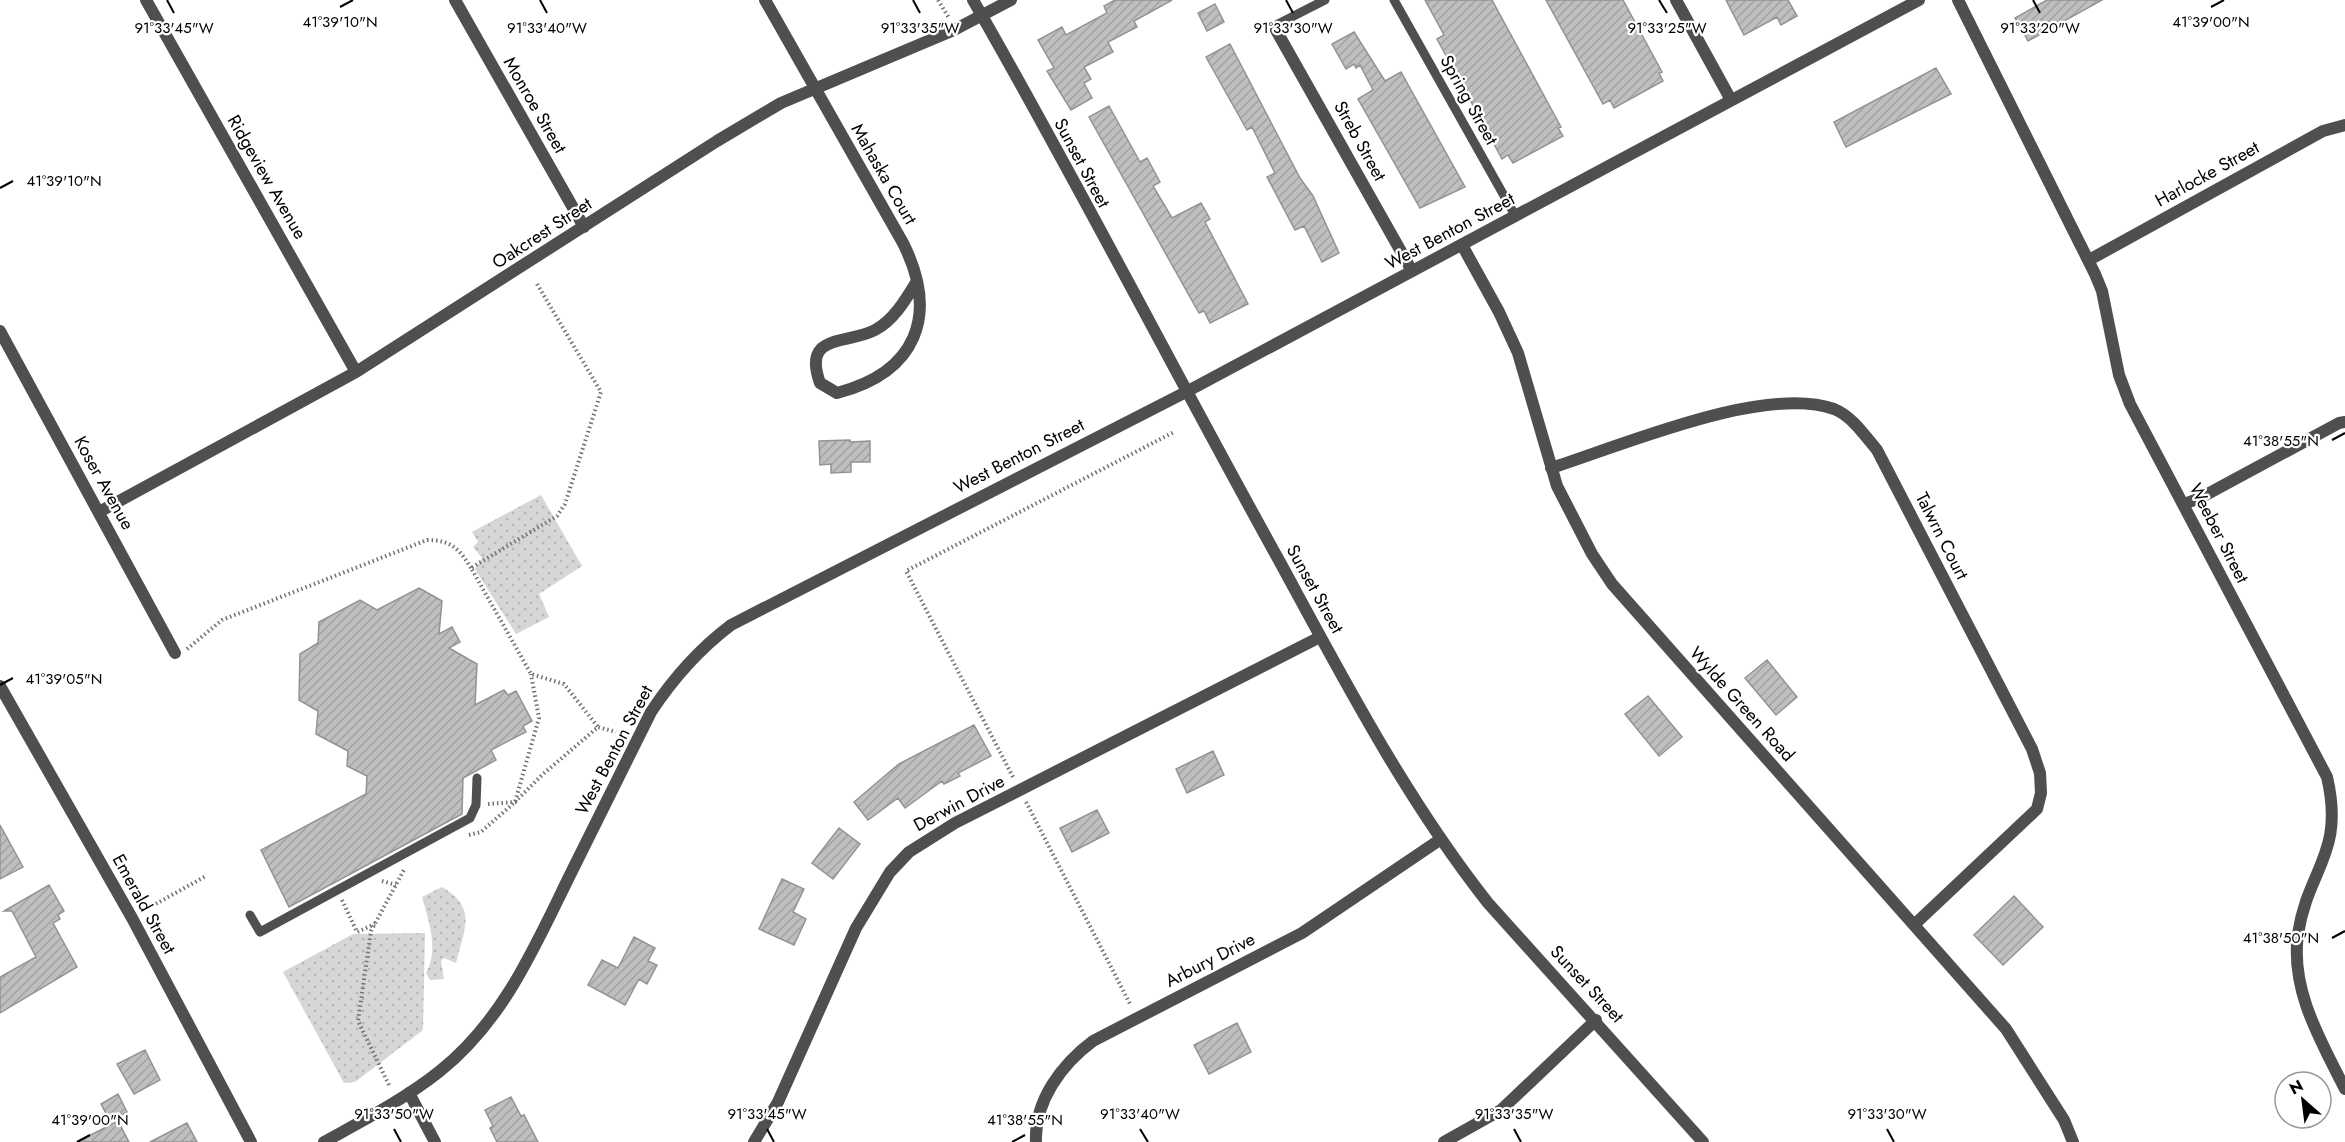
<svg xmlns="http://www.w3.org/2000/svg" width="2345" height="1142" viewBox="0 0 2345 1142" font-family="Jost,sans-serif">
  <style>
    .park { fill: url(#park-dots) }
    .building { fill: url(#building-hatch); stroke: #939393; stroke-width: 1.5 }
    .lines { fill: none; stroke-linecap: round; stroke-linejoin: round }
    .path { stroke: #717171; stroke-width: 4; stroke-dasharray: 1.5 3; stroke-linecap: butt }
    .service { stroke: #4f4f4f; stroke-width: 9 }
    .minor { stroke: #4f4f4f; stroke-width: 12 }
    .tertiary { stroke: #4f4f4f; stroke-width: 12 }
    .ticks { fill: none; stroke: #000; stroke-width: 2 }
    .labels { text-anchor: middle; stroke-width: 4.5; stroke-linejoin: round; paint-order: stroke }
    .street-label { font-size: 18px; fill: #000; stroke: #fff }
    .ticks-label { font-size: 15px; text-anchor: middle; fill: #000; stroke: #fff; stroke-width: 4.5; stroke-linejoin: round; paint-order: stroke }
  </style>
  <defs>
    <pattern id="park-dots" width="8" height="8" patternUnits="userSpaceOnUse" patternTransform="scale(1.5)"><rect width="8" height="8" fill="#d6d6d6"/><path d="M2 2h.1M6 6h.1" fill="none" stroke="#b6b6b6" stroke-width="1.8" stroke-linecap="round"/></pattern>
    <pattern id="building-hatch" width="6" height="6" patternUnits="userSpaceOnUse" patternTransform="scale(1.5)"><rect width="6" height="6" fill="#bfbfbf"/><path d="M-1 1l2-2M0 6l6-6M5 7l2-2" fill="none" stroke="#a2a2a2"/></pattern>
  </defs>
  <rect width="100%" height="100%" fill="#fff"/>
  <path class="park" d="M541,495L582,566L539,594L549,617L516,634L475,569L482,558L473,547L478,542L472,532Z
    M442,887C478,908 464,929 456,963L444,958L441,961L444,979L430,980L426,973C439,950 429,922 422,897Z
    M425,933L423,1030L355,1082L344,1083L283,972L353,934Z"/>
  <path class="building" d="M1115,0H1172L1134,21L1137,27L1108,42L1113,52L1084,67L1091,79L1084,83L1092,98L1071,110L1047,71L1054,68L1038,40L1062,27L1066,35L1107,13L1104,6Z
    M1425,0H1492L1561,127L1558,128L1563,136L1513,163L1508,155L1502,159L1437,39L1444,35Z
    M1546,0H1623L1662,72L1659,73L1663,81L1614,108L1610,100L1603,104Z
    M1726,0H1788L1797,16L1781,25L1777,17L1744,35Z
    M2047,0H2102L2028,41L2015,18Z
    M1215,4L1224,22L1207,31L1198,13Z
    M1354,32L1385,81L1401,72L1465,187L1420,208L1358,99L1373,90L1360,65L1356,68L1354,64L1346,69L1332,44Z
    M1230,44L1300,178L1313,196L1339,253L1322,262L1304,226L1295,230L1267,177L1275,173L1252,127L1247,130L1206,57Z
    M1936,68L1951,94L1846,147L1834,122Z
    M1109,106L1140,162L1147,158L1160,182L1153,186L1172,218L1201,203L1210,219L1205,222L1248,304L1210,323L1204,311L1199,313L1089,117Z
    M850,440V442L870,441V462H851V472L831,473V464L820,465L819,441Z
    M419,588L442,601L439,634L452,627L460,642L449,648L477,664L475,705L504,690L508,695L516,691L532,721L523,726L526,732L491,750L496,760L463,778L462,814L289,907L261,850L366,794L367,776L347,766L348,751L316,734L318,711L299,700L300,654L318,643L319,622L360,600L377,610Z
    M1767,660L1797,697L1776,715L1745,678Z
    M1648,696L1682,737L1659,756L1625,714Z
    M974,725L991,756L958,773L960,776L944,784L942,781L905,808L898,798L868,820L854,802L899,764Z
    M1213,751L1224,775L1187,793L1176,769Z
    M1097,810L1109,833L1072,852L1060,828Z
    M0,825L23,867L0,879Z
    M839,828L860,844L833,879L812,863Z
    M782,879L804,889L793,912L806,919L794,945L759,929Z
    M49,885L64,911L58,915L60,919L53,923L77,967L0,1013V977L36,957L12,911H4Z
    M2014,896L2043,927L2003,965L1974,935Z
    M634,937L655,948L648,961L657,965L647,984L639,979L625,1005L588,985L602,960L618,968Z
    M1237,1023L1251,1052L1209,1074L1194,1045Z
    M145,1050L160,1080L134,1094L117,1064Z
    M118,1094L127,1112L110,1121L101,1104Z
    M511,1097L521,1116L524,1115L538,1142H497L490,1128L493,1126L485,1110Z
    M118,1121L129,1142H77Z
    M187,1123L197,1142H150Z"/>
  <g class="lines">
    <path class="path" d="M938,0L949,18
      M537,284L601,392L565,504L557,516L471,568L531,674L564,684L598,727
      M187,649L222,620L427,540C450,540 459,548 471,568
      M1013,777L906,571L1174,432
      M1026,802L1130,1004
      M488,804L515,802L542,775L598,727L616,732
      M469,835L481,832L515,802L539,718L531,674
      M382,881L396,885
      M342,900L357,932L375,924
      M152,906L206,876
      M389,1085L358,1021L371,931L405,868"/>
    <path class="service" d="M1394,0L1516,217
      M1276,30L1278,24L1325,0
      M250,915L260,932L470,818L476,805L477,778"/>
    <path class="minor" d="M146,0L356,372
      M455,0L584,227
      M765,0L903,243C939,315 917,372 837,393L820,383C802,333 846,345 875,330C894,320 906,299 917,281
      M1676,0L1731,100
      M1958,0L2095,274L2102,291L2119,375L2130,404L2327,777C2345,854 2308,868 2298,934C2290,990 2321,1041 2345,1089
      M1276,30L1412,271
      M1462,245L1499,312L1518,353L1557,486L1592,554L1612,584L2006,1029L2064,1120L2073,1142
      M2089,260L2323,131L2345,125
      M0,331L175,653
      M1551,468C1621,446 1764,384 1834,409C1852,416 1865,436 1877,450L2032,749L2040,773L2041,793L2037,809L1915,924
      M2184,504L2200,498L2339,423L2345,422
      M99,512L356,372L717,141L781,103L954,30L1011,0
      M0,686L132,918L251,1142
      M409,1093L435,1142
      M754,1142L778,1102L856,928L890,872L909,852L955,823L1320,637
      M1036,1142C1034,1101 1062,1064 1093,1041L1302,933L1441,839
      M1444,1142L1501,1110L1596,1020"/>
    <path class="tertiary" d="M973,0C1080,186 1177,377 1281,564C1344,680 1406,799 1488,903L1703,1142
      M324,1142C364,1120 405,1099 440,1071C504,1020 535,946 570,875C597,821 624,766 651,712C674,677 698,650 731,625L1186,392L1919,0"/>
  </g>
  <path class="ticks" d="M167,0L174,13M540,0L547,13M913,0L920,13M1286,0L1293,13M1659,0L1667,13M2033,0L2040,13M340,7L353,0M2211,7L2224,0M0,188L13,181M2332,440L2345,433M0,685L13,678M2332,938L2345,931M394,1129L401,1142M767,1129L774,1142M1140,1129L1148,1142M1514,1129L1521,1142M1887,1129L1894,1142M77,1142L90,1135M1012,1142L1025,1135"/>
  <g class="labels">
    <g class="street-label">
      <text transform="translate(1469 100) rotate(61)" y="6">Spring Street</text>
      <text transform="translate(535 105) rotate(60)" y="6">Monroe Street</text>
      <text transform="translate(1360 141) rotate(61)" y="6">Streb Street</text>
      <text transform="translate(1082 163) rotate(62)" y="6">Sunset Street</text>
      <text transform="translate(884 174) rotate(60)" y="6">Mahaska Court</text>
      <text transform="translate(2207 174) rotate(-29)" y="6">Harlocke Street</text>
      <text transform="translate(267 177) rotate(60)" y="6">Ridgeview Avenue</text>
      <text transform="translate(1450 231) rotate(-28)" y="6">West Benton Street</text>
      <text transform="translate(542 233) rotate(-33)" y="6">Oakcrest Street</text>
      <text transform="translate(1019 456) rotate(-27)" y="6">West Benton Street</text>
      <text transform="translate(104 483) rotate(61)" y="6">Koser Avenue</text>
      <text transform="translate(2219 533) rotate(63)" y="6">Weeber Street</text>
      <text transform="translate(1942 536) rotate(63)" y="6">Talwrn Court</text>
      <text transform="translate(1315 589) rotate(61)" y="6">Sunset Street</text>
      <text transform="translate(1742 704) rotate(48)" y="6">Wylde Green Road</text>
      <text transform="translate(614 750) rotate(-62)" y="6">West Benton Street</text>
      <text transform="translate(959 803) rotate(-28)" y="6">Derwin Drive</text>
      <text transform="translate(144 904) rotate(61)" y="6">Emerald Street</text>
      <text transform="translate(1210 960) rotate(-27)" y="6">Arbury Drive</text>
      <text transform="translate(1587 984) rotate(47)" y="6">Sunset Street</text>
    </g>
  </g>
  <g class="ticks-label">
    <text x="340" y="27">41°39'10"N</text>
    <text x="2211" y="27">41°39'00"N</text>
    <text x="174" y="33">91°33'45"W</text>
    <text x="547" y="33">91°33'40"W</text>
    <text x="920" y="33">91°33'35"W</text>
    <text x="1293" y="33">91°33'30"W</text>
    <text x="1667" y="33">91°33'25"W</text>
    <text x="2040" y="33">91°33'20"W</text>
    <text x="64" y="186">41°39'10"N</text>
    <text x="2281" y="446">41°38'55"N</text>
    <text x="64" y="684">41°39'05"N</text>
    <text x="2281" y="943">41°38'50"N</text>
    <text x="394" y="1119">91°33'50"W</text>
    <text x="767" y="1119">91°33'45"W</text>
    <text x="1140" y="1119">91°33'40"W</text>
    <text x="1514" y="1119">91°33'35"W</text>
    <text x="1887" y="1119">91°33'30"W</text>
    <text x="90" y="1125">41°39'00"N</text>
    <text x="1025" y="1125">41°38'55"N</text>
  </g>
  <g transform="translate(2303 1100) rotate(332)"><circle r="28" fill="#ffffff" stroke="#999999" stroke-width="1.5"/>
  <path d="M0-4.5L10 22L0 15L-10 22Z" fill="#000000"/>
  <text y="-9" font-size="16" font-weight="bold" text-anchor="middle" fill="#000000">N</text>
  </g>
</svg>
